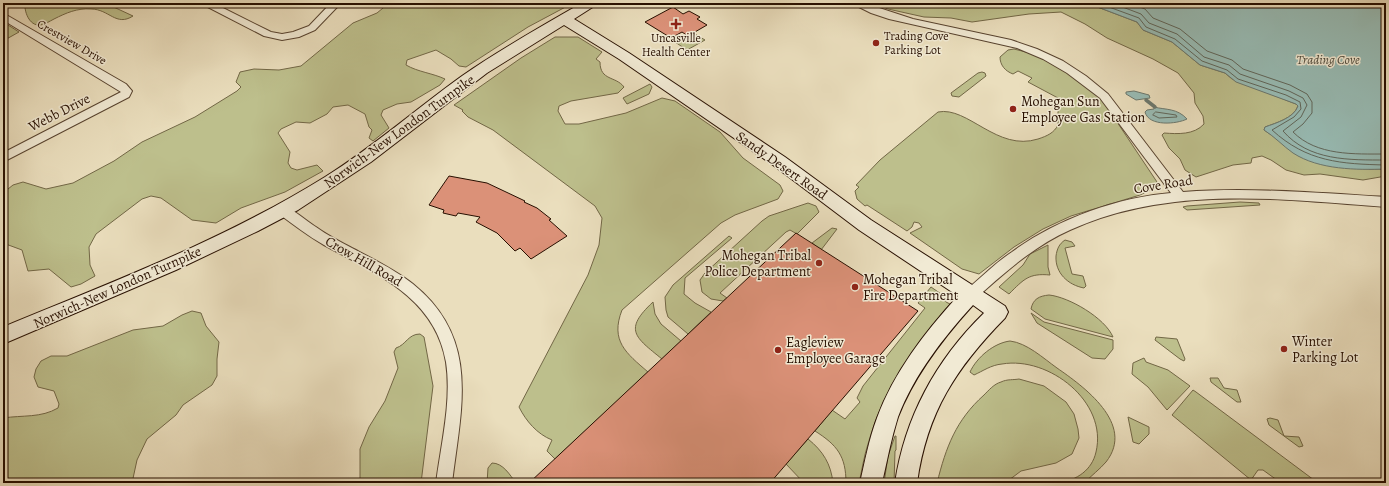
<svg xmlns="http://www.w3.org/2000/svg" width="1389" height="486" viewBox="0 0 1389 486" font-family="Alegreya,serif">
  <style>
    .green { fill: #bdbf8c; stroke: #726746 }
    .water { fill: #98bcb5; stroke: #6b776d }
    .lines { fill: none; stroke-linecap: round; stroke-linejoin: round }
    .shore { stroke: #60665a; stroke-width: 1 }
    .stream { stroke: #6b776d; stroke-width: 3.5 }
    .building { fill: #db9178; stroke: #270f00 }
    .minor-casing { stroke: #58432f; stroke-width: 2 }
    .secondary-casing { stroke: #270f00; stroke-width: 2 }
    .minor { fill: #f1ead4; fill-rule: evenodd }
    .secondary { fill: #f1ead4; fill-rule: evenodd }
    .poi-dot { fill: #8f2418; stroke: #f1ead4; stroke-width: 1.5 }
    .labels { text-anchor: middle; stroke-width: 3; stroke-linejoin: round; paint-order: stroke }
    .far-poi-label { font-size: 12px; fill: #270f00; stroke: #f1ead4; text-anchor: start }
    .far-street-label { font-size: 12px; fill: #270f00; stroke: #f1ead4 }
    .far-water-label { font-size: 13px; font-style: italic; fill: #4f4c3f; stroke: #f1ead4 }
    .poi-label { font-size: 14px; fill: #270f00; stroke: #f1ead4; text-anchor: start }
    .street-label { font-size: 14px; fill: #270f00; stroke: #f1ead4 }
  </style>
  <rect width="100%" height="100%" fill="#eadebd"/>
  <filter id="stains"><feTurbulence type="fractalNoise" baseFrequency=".005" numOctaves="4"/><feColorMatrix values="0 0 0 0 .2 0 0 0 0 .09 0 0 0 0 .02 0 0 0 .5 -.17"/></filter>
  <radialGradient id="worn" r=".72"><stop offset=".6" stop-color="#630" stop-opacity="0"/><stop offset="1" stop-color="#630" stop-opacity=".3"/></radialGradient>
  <path class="green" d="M25,3H105L133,16C116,27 109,9 91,9C77,8 66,13 54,19C50,21 44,25 40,25C29,26 24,11 25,3Z
    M389,3H573L528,27L466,67L459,66L451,59L436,50L407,60L406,65C418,72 432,73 445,79L440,85L411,102L397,104L383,110L381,115L389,128L373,141L369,138L372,130L369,127L365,114L348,105L333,107L327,114L310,123L296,122L281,129L278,133L290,152L288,163L291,168L297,170L317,165L323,171L285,192L241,208L216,223L192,220L161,198L151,196L142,199L96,234L89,247L90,265L95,276L81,284L71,287L49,269L28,271L22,250L3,243V193L13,185L23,182L46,189L73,183L114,161L142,142L195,117L237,91L241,87L236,82L240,72L254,69L279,70L301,66L353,23L377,13Z
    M872,3L963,4L1087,3L1137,22L1143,30L1172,42L1200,65L1225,73L1232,79L1296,104L1298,106C1294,118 1276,123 1265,127L1264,130L1276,138L1369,169H1386V176L1363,180L1320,174L1304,175L1286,170L1271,160L1262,156L1252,158L1251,163L1233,165L1196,177L1185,170L1180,159L1169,148L1162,135L1164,133C1178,134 1194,135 1204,124L1203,116L1195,103L1194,93L1178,73L1153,59L1107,38L1085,24L1061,12L1029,14L972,22L951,18L924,17L888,9Z
    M3,25H8L19,32L3,41Z
    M693,33L705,40L687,50L672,40L679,37L683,38Z
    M555,37H578L602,52L596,59L600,62C600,81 616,76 624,87L618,93L571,101L559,106L558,111L565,124H579L626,113L662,98L675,101L720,132L743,158L780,185L783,191L778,199L735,215L721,223L622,310C610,341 626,353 648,372L555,459L547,451L552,440C537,434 526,421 519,407L588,275L599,245L602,218L595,206L493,130L468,117L462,111L463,110L454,105L521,58Z
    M1014,49L1030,53L1062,68L1101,98L1157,182L1155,188L1140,195L1071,216L1043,229L1014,247L979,274L962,269L910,233L922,227L919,223L914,222L912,227L907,231L867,205L865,206L857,199L855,191L859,187L856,185L880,160L938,112C968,106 997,152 1038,139C1047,136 1054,133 1058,125V98L1028,82L1032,78L1018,71L1013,74C1005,71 1000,65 1000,57L1008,50Z
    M982,72L985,73L986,76L959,97L952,96L951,93L978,73Z
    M650,84L652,87L649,94L627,104L623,98Z
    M1240,202L1259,203L1260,205L1187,210L1183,207L1187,206Z
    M808,203L816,206L819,212L797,234L790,230L786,232L720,293L727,298L723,301L711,299L702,292L700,280L705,273L762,221L769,216Z
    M832,228L837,229L821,250L812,243Z
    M729,236L732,238L685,278L684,294L695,303L711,312L688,334L668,317L666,310L665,297L673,285Z
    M1065,240L1072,242L1075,246L1065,248L1072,274L1083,276L1086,286L1084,288C1068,285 1055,273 1056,256C1057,249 1059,244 1065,240Z
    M1048,245V267L1050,275C1029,273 1024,279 1009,294L999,287L1023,265L1030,254Z
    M931,287L944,296L946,302L950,304C914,346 883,390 868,444C864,456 862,470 859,483H846C846,456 837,445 815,431L832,410L845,419L860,402L857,398L863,386L925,308L918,303Z
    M1049,295C1069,297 1105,318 1113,337L1045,319L1031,309C1033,299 1039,296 1049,295Z
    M653,302L655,314L661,324L681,341L662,359C635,337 623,330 653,302Z
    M192,311L201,313L206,326L219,342L217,359V376L212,385L183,405L176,415L147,439L137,460L132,483H3V418C23,415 41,418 58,408L59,404L54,391L38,387L34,377L36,369L41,361L51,356H67L133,330L163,326L182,315Z
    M1031,313L1044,322L1113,340V349L1105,359L1092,358L1037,323Z
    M420,334L424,337L433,386L421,483H360V449L369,427L385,401L398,368L394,352L396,348C406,345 408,334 420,334Z
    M1156,337L1177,339L1185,359L1184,361L1180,359L1155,340Z
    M1010,341C1027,343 1043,358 1057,368C1083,386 1136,424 1106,462C1100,469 1091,476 1084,483H1059C1077,480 1092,470 1096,452C1108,402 1049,356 1002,364C991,365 983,371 974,375L970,372C977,357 994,343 1010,341Z
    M1144,358L1146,362L1168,370L1190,386L1167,410L1148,387L1132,374L1133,363Z
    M1210,378H1218L1224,388L1237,390L1241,402H1237L1211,382Z
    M1019,379L1044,386L1066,402L1074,414L1078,429L1079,438L1072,454L1056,463L1021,471L1005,483H937C946,447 956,420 984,395C989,390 994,384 1001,382C1007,379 1014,380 1019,379Z
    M1193,390L1196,392L1318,483H1281L1263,470H1258L1251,480L1172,415Z
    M1128,417L1149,427V434L1139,444L1133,442Z
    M1270,418L1278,420L1284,436L1299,437L1303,446L1299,447L1269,425L1267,419Z
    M895,436H896V450L895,451L894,483H884L888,456Z
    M808,439C823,451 831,464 833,483H804L786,464Z
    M492,463C503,463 510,475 516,483H487L488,468Z"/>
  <path class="water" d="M1087,3H1386V169C1357,170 1319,170 1293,153C1283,146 1275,137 1264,130L1265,127C1276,123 1294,118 1298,106L1296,104L1236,82L1225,73L1200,65L1172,42L1143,30L1137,22Z
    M1134,91L1149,95L1150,98L1136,100L1126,94V92Z
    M1154,107C1166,110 1177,108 1187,119C1177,124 1149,127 1145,112L1147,110L1154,109Z"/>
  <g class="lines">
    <path class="shore" d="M1098,3L1139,18L1146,27L1175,39L1202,61L1227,70L1238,79L1286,95L1300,102L1301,109L1294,117L1272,130C1307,162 1341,164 1386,165
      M1112,3L1141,14L1149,23L1177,34L1204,57L1229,65L1240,74L1289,91L1303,98L1307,105L1301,117L1283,131C1309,161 1349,160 1386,160
      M1129,3L1145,9L1153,18L1180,29L1207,51L1232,60L1243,69L1290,85L1307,94L1312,102V113L1303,124L1293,132C1317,156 1354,154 1386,154
      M1156,112L1176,115L1177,117L1159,118L1153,115Z"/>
    <path class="stream" d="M1146,100L1155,107"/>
  </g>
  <path class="building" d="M673,7L683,14L689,11L700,17L697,19L707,25L688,36L682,32L671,38L645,22Z
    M449,176L487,183L525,201L524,202L537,208L551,219L549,220L567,236L531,259L520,248L515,251L497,233L476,222L480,217L458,213L456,216L443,213L444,210L429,205Z
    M796,233L918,311L770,483H529Z"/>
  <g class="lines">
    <g class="minor-casing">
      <path id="minor" d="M200,3H213L271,32L282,34L293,32L309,26L331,3H341L315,30L299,37L282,40L264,36Z
        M851,3H864L913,19L1011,40L1037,49L1063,61L1086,76L1108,94L1183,192C1251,187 1318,193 1386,197V207C1281,199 1169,185 1070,230C1034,246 1004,273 975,299L970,301L965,299L963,295L965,291C981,278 995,263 1012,252C1055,220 1118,197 1171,193L1100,98L1067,73L1043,59L1017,48L889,19L871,13Z
        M3,13L126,84L132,91L129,97L3,162V153L121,92L3,20Z
        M283,206C295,210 306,221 316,227C327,235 339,241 350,247C371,258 394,269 413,284C481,339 461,408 452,483H436C441,444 452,401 446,362C435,297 375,273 324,245C308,236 294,225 279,214L277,211L279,208Z"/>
    </g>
    <g class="secondary-casing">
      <path id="secondary" d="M582,3H599L574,19L629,53L785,157L871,220L1005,306L1008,312L1005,318C956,368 927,412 917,483H895C905,417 936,360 984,313L973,305C943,338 914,375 898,417C891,439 887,461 882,483H860C865,461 869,439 877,418C894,372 925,332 958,296L859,230L773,165L619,59L564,25L487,73L371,162L298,210L258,231L176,270L3,344V327C112,282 224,240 325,177C373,147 416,109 462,76C501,49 542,26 582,3Z"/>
    </g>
    <use href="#minor" class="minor"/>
    <use href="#secondary" class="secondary"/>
  </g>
  <g class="poi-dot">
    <path d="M674 18h4v4h4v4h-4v4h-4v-4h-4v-4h4z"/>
    <circle cx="876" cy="43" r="4"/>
    <circle cx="1013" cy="109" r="4"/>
    <circle cx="819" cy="263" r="4"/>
    <circle cx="855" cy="287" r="4"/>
    <circle cx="1284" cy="349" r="4"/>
    <circle cx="778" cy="350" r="4"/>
  </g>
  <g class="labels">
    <g class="far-poi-label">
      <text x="884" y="40">Trading Cove<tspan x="884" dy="14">Parking Lot</tspan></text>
      <text x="676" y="42" text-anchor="middle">Uncasville<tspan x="676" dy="14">Health Center</tspan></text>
    </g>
    <g class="far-street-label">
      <text transform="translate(72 42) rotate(30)" y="4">Crestview Drive</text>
    </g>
    <g class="far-water-label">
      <text x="1328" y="64">Trading Cove</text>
    </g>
    <g class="poi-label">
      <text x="1021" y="106">Mohegan Sun<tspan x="1021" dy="16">Employee Gas Station</tspan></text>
      <text x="811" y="260" text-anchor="end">Mohegan Tribal<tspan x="811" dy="16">Police Department</tspan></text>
      <text x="863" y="284">Mohegan Tribal<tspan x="863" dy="16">Fire Department</tspan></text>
      <text x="1292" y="346">Winter<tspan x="1292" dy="16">Parking Lot</tspan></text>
      <text x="786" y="347">Eagleview<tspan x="786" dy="16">Employee Garage</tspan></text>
    </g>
    <g class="street-label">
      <text transform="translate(59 112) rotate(-27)" y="5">Webb Drive</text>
      <text transform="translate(399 131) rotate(-36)" y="5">Norwich-New London Turnpike</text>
      <text transform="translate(782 165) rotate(35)" y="5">Sandy Desert Road</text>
      <text transform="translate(1163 184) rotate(-9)" y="5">Cove Road</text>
      <text transform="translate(364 261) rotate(30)" y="5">Crow Hill Road</text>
      <text transform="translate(117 287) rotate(-24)" y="5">Norwich-New London Turnpike</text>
    </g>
  </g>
  <rect width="1389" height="486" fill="none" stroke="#eadebd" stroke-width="16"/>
  <rect x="4" y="4" width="1381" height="478" fill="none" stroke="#270f00" stroke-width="2"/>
  <rect x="8" y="8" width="1373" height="470" fill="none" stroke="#270f00"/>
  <rect width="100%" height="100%" filter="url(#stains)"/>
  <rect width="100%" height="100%" fill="url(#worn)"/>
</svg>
